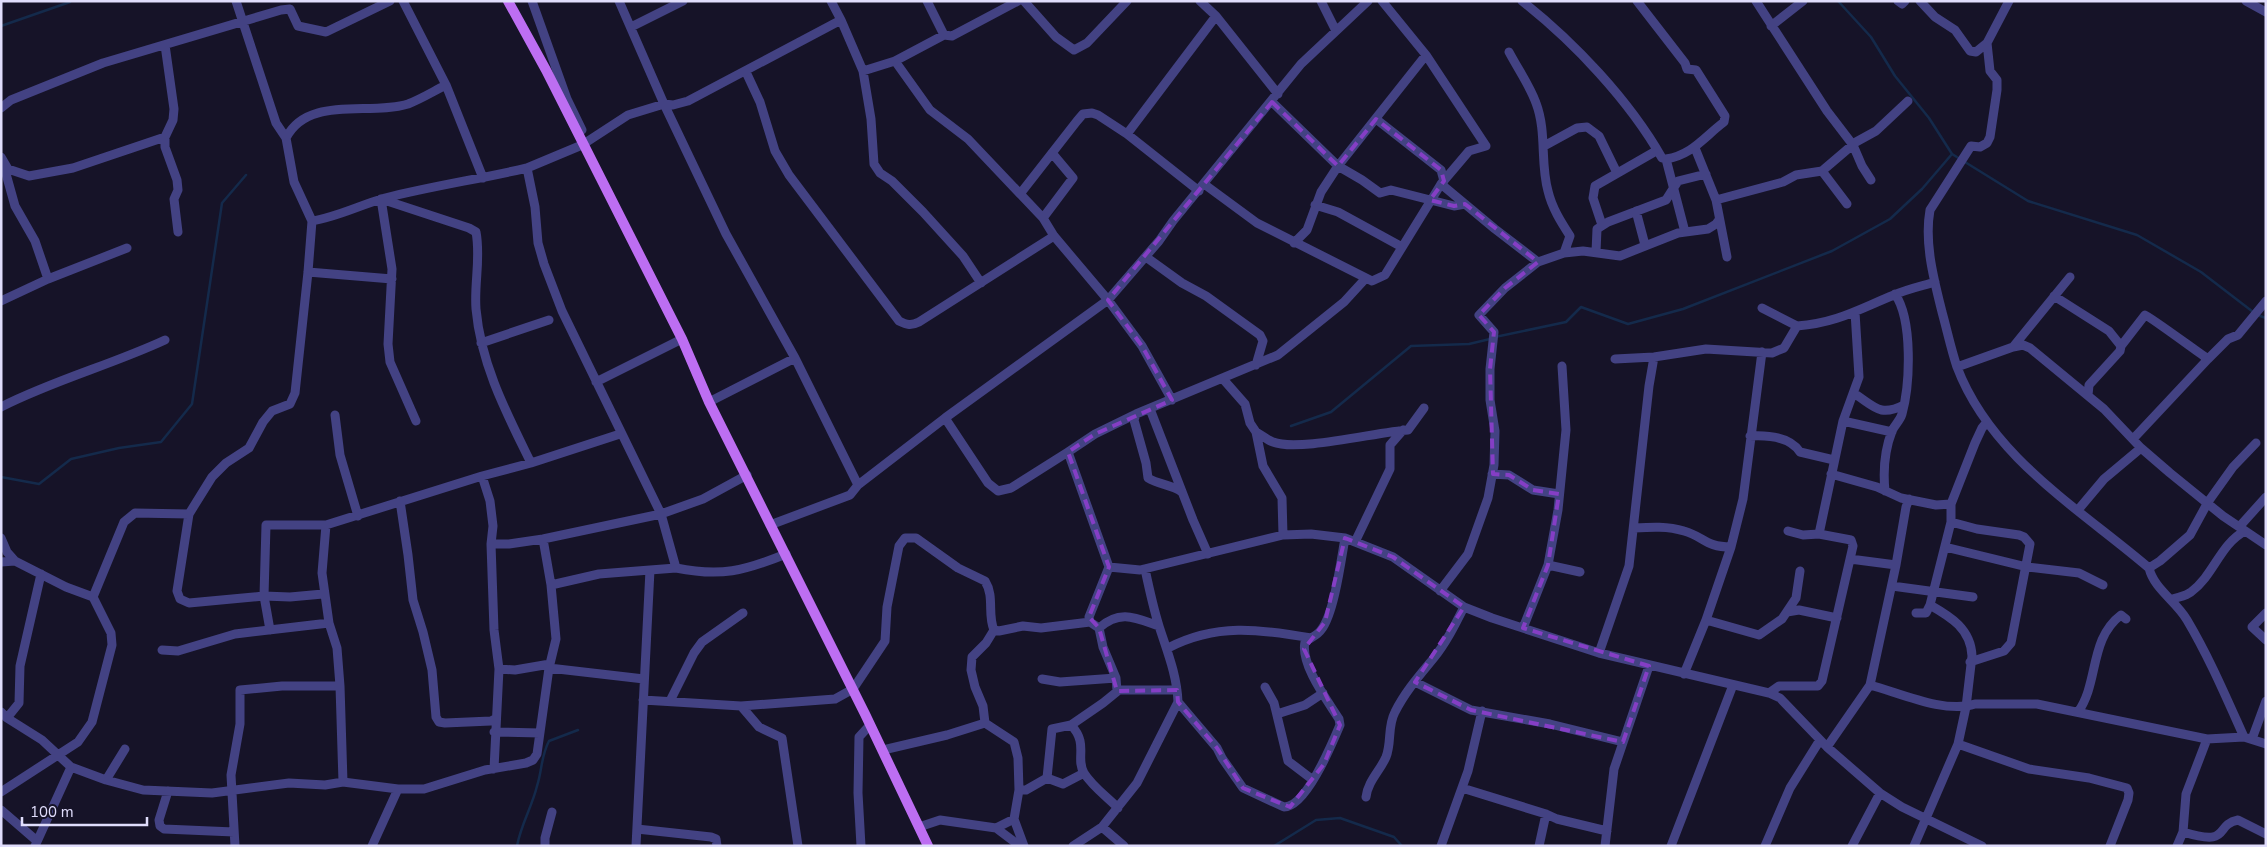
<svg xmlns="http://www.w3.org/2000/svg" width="2267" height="847" viewBox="0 0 2267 847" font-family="'Nunito Sans',sans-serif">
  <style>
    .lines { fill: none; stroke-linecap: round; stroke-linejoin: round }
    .stream { stroke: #142a4b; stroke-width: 2.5 }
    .minor { stroke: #434283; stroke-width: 9 }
    .major { stroke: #bd6ef2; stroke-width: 10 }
    .marked { fill: none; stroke: #853ec5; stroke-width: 4; stroke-dasharray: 10 6; stroke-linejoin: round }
  </style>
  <rect width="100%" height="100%" fill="#161328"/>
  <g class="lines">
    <path class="stream" d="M1838,1L1871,37L1895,76L1929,118L1952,154L2028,201L2137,235L2201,272L2257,315L2266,318
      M1,26L70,2
      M1495,337L1566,322L1581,307L1628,324L1683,309L1832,251L1890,219L1922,189L1952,154
      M1291,426L1331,412L1411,346L1469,344L1490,339
      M1,477L39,484L71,459L119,448L161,442L192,404L222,203L246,175
      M517,846C521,824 532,807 537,786C542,771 541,756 549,741L578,730
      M1274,846L1316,820L1340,818L1394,837L1402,846"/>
    <path class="minor" d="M236,1L276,123L286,138L294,182L312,221L308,272L295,393L290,404L272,411L263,422L249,448L226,463L212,477L189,514L177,591L180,599L189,603L264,596L290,597L323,594
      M403,1L446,85L483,178
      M532,1L567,99L582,130
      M619,1L664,104L726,234L795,358L858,485
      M831,1L841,20L863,71L871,119L874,164L880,173L892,181L923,212L963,256L981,283
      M927,1L944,35
      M1024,1L1056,37L1074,50L1087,43L1127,1
      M1200,1L1216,16L1278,94
      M1321,1L1336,31
      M1522,1C1574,42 1629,100 1662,158L1666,159L1685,232
      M1637,1L1685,63L1687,69L1696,70L1725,116L1724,122C1704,137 1692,155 1666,159
      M1756,1L1827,111L1853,145L1862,166L1871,180
      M1898,1L1902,4L1905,1
      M1920,1L1935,17L1955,30L1970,51L1976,52L1987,43L2009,1
      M2246,1L2266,12
      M1771,26L1803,1
      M631,27L683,1
      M1987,43L1990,71L1997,80V90L1990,137L1987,143L1980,147L1971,146L1930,210C1924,243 1934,280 1942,312C1947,330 1951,349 1957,367C1991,457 2080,509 2149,568C2154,589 2176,601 2187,620C2209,657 2226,697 2244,737L2266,744
      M165,45L174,109L173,120L165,137V147L177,180L178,190L174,199L178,232
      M1509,52C1518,69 1530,86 1536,103C1547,132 1540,163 1548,191C1552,208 1561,222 1570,236L1564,253
      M895,61L930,110L968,139L1043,218L1054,236L1108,300L1142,346L1172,400
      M863,71L895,61L944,35L952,36L1018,1
      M746,72L760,102L775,151L789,175L899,321C907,325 911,326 919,322L1054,236
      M1272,102L1338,166L1362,180L1380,193L1391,190L1454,206L1465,204
      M1,108L11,100L103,63L281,10L290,9L298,26L326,32L390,1
      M1376,119L1441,170L1444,181
      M1127,134L1216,16
      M286,138C308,95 369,116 408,104C421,99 434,91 446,85
      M1544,146L1577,128L1587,127L1599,136L1617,173
      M1695,148L1716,200L1727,257
      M1,157L8,169L29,176L73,168L165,137
      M3,163L15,206L35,241L48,279
      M1822,171L1847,204
      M1204,184L1257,223L1372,281L1385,275L1441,184L1469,151L1486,146L1426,55L1382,1
      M1441,184L1495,229L1538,262
      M1020,194L1077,121L1083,114L1092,113L1098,115L1127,134L1199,191
      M1716,200L1783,182L1796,175L1822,171L1856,142L1876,131L1908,101
      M1315,205L1338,212L1402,247
      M1636,211L1645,245
      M1043,218L1073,178L1052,153
      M312,221C337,217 360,205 385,198C432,186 480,179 527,168
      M1602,225L1593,198L1595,186L1656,151V148
      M1294,243L1307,230L1321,192L1338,166L1426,55
      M1596,252L1597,229L1608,222L1666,200L1678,181L1706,174
      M1146,257L1182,283L1206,296L1260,335L1263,341L1256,365
      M308,272L392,279
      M2054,296L2109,331L2121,346
      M1,301L48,279L127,248
      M1762,308L1797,326
      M481,343L549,320
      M2013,347L2023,345L2030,348L2104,409L2141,448L2170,473L2223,516L2266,545
      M1615,359L1654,357L1706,349L1772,353L1784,348L1797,326C1837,323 1859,309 1894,295C1907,289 1922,286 1935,282
      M1957,367L2013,347L2070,277
      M1223,379L1245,404L1250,423L1256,432L1263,466L1282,498L1283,535
      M596,382L682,339
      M1855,394C1875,407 1880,417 1904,405
      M2088,395L2089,385L2120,351L2121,346L2145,315C2149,316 2199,353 2208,359
      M709,402L795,358
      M1,407C54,380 111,365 165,340
      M1150,409L1193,520L1208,554
      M1136,414L1134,420L1146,463L1148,478C1159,485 1171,484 1182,492
      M335,415L340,455L358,516
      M945,418L988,483L998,491L1011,488L1068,452L1109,567L1140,570L1283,535L1311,534L1345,538L1393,557L1464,607L1492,618L1599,653L1769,693L1780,698L1827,747L1880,793L1902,807L1982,846
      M416,421L390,362L388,344L392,269L381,199L469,228L476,232C481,258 474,283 476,309C481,365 507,414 531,463
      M1843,421L1892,432
      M1256,432C1262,435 1267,440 1273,442C1298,452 1377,432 1408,430L1424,408
      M1750,436C1767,435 1790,437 1800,452L1834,460
      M2133,439L2208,359L2228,339L2238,335L2266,301
      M1068,452L1095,434L1136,414L1278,355L1344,302L1366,278
      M1492,474L1509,475L1533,490L1559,494
      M1831,474L1877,487L1901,498L1936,505L1951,504
      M482,476L490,501L493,526L491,544L494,630L499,669L494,769
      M1885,491C1883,471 1885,449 1892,431C1895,424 1900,421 1902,414C1910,385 1913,320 1895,294
      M400,501L408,555L413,600L423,632L432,670L436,717L439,722L445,723L491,721L495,719
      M2078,510L2104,479L2141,448
      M1951,522L1977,529L2019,535L2024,537L2030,544L2011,643L2004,651L1970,662
      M326,525L322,573L329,623L337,648L340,686L343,782
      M770,525L850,495L858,485L945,418L1108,300L1159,241L1173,221L1301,64L1368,1
      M2240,526L2266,497
      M1634,528C1651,527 1668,526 1684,531C1705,537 1705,547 1731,547
      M1819,534L1843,421L1859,377L1855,312
      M1,538L7,552L15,561L66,587L93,597L111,633L112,645L92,722L78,742L1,792
      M1355,542L1390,469V445L1403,430
      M491,544H509L543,539L661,514L703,499L747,475
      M1945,547L2027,567L2079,573L2103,585
      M1850,559L1896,565
      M1,562L15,561
      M1548,565L1580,572
      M1109,567L1089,617L1090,622L1099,628L1103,647L1116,678L1117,691
      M676,568C721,577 744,571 786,554
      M2149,568L2160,561L2190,535L2208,502L2233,467L2256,443
      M551,585L599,574L650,570
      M1892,586L1973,597
      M1440,591L1468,554L1488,498L1494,465L1495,431L1490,400V369L1494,332L1479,315L1505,288L1538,262L1564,253L1583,251L1620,256L1678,233L1708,229L1716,224L1719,220
      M93,597L124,522L135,513L189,514
      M2173,599C2178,597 2186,596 2191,592C2214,575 2220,544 2245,531
      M1787,612L1799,610L1837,618
      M1916,613H1926L1930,605L1951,522V504L1975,443L1982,428L1987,422
      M2266,613L2252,627L2266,640
      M1706,620L1759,635L1782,619L1796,598L1800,571
      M1099,628C1120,609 1136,618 1159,626
      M1523,628L1548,565L1558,510L1566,430L1562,366
      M270,630L264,596L266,525H326L482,476L531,463L620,434
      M994,630L999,631L1023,626L1041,628L1090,622
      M1168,648C1216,623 1259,629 1311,638
      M162,650L178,651L235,634L329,623
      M1599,653L1629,566L1649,386L1654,357
      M549,668L644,679
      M499,669L515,670L550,664
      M1684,674L1706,620L1731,547L1743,499L1762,352
      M1042,679L1060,682L1116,678
      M1415,682L1471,710L1550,724L1623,742
      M1870,685C1900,693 1945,714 1975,704H2037L2207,739L2244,737
      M1265,687L1274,703L1288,761L1313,780
      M1769,693L1779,686H1818L1822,681L1853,546L1851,540L1819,534L1803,535L1788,531
      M643,700L741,706L835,699L853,689L885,641L887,607L899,546L905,538H916L958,568L985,581C995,597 987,614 994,630
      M670,701L694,653L702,642L743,613
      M1178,702L1217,748L1222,758L1243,788L1284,807C1306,807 1332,744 1340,725L1339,719C1327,700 1300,664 1305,642C1310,638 1318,635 1321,630C1334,614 1341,561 1345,538
      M741,706L759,727L782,738L798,846
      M1,712L7,718L42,740L71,767L106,780L143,790L212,793L289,783L325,785L343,782L398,789H424L485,770L526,763L533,760L537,754L549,668L556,639L551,585L543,539
      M2078,712C2099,683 2089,639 2121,615L2126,619
      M1277,714L1305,705L1323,693
      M7,718L19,703L20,666L41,574
      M985,723L983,706L975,687L971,670L972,657L986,643L994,630
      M1071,725C1089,744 1075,758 1084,773C1092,786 1107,797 1118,808
      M494,732L540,733
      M2252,739L2266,701
      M1958,744L2029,769L2089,778L2127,788L2129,793L2128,800L2110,846
      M1827,747L1870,685L1896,565L1906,507L1909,499
      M883,750L947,735L985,723L1014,742L1018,758L1019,790L1014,819L1024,846
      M1047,778L1052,729L1071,725L1103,703L1119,690H1177
      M106,780L125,749
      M1462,788L1546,814L1557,819L1607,831
      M1019,790H1026L1047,778L1063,784L1084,773
      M168,791L159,820L160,826L164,829L234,832
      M1366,797C1368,781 1380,771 1386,757C1392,742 1387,727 1395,712C1405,692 1419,676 1433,659C1446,643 1455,625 1464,607
      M1,810L37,841
      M919,827L940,820L996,828L1014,819
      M1102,827L1124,846
      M996,828L1020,846
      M637,829L711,837L716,839L717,846
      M2183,832C2233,847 2213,825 2238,820L2266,834
      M35,846L71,767
      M235,846L231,775L240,724V690L282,686H340
      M372,846L398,789
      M545,846V838L552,812
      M636,846L650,570L676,568L661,514L562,311L544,264L538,243L535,207L527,168L582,145L628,115L664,104L673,105L688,101L841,20
      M861,846L858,793L859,737L870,725
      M1073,846L1102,827L1137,783L1178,702C1177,675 1167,651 1159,626C1153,607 1149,588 1145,569
      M1441,846L1468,771L1482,711
      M1539,846L1546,814
      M1605,846L1614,769L1649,666
      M1671,846L1733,685
      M1765,846L1790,788L1820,740
      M1852,846L1880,793
      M1914,846L1958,744L1966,707L1972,656C1971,629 1951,617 1930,605
      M2177,846L2183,832L2186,794L2207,739"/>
    <path class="major" d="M508,1L546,70L682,339L709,402L865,714L928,846"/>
  </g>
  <path class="marked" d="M1272,102L1338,166L1376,119L1441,170L1444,181L1430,200L1454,206L1465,204L1538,262L1505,288L1479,315L1494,332L1490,369L1493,474L1509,475L1533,490L1559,494L1548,565L1523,628L1649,666L1623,742L1471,710L1415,682L1464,607L1393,557L1345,538L1325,622L1304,649L1340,725L1324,764L1290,807L1243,788L1217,748L1178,702L1177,690L1117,691L1099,628L1089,617L1109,567L1068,452L1095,434L1172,400L1142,346L1108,300Z"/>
  <rect width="2267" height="847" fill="none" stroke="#e0ddfc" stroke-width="5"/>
  <path d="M22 817v8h125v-8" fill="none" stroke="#e0ddfc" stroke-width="2.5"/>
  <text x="30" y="817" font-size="15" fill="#e0ddfc" stroke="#161328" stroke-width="4" paint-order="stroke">100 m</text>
</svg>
